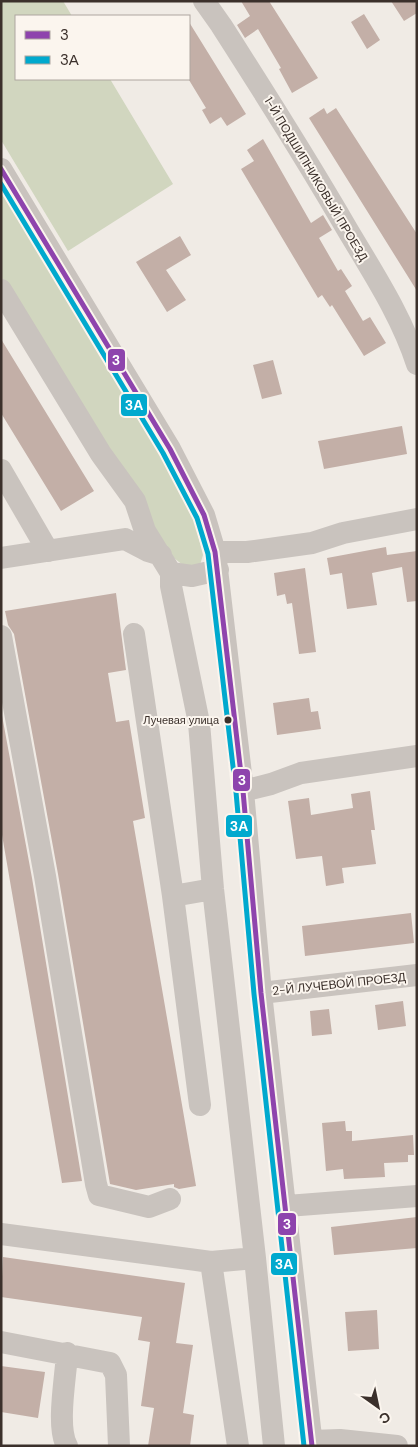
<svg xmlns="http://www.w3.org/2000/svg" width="418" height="1447" viewBox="0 0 418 1447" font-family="'DM Sans',sans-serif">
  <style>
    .green { fill: #d1d6bf }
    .building { fill: #c3afa7 }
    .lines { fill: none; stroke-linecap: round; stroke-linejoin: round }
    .minor { stroke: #c9c3be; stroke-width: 22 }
    .bus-1-casing { stroke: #fbf5ee; stroke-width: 9 }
    .bus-2-casing { stroke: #fbf5ee; stroke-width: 9 }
    .bus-1 { stroke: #8e44ad; stroke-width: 5 }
    .bus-2 { stroke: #00a9ce; stroke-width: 5 }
    .bus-dot { fill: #3b302b; stroke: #fbf5ee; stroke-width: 2 }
    .labels { text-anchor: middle; stroke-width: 4; stroke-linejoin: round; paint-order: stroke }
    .bus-label { font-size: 11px; fill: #3b302b; stroke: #fbf5ee; text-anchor: end }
    .street-label { font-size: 12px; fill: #3b302b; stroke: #fbf5ee }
    .line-badge { stroke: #fbf5ee; stroke-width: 2 }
    .badge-label { font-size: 14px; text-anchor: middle; font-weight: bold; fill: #fff }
  </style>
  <rect width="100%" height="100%" fill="#f0ebe5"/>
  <path class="green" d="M1,1H63L72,16H16V79H110L173,184L68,251L1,140Z
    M1,192L162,455L194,519L203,555L200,565L184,566L164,550L1,277Z"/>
  <path class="building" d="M241,1H269L318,78L292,93L279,69L281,68L258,29L245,38L237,25L250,16Z
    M391,1H417V13L404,21Z
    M364,14L380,40L367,49L351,22Z
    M189,22L246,114L227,126L221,117L210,124L202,110L206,108L189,80Z
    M324,108L327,114L336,108L417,234V291L309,118Z
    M263,139L311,223L323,215L332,230L319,238L338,271L341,269L352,286L345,291L363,321L370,317L386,343L364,356L332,305L330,307L322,295L318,298L241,169L254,161L247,150Z
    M180,236L191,255L166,270L186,300L167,312L136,262Z
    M1,339L94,491L61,511L1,413Z
    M273,360L282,394L262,399L253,365Z
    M402,426L407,454L324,469L318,441Z
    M386,547L387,555L417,551V601L407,602L402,567L372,573L377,605L347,609L342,573L330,575L327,558Z
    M305,568L316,652L299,654L292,603L287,604L285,594L277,596L274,573Z
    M116,593L126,670L108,673L116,722L129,720L145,818L133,821L196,1186L179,1189L174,1187V1184L136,1190L110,1184L58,874L14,634L8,625L5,611Z
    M309,698L311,712L318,711L321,729L277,735L273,703Z
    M1,710L32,878L82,1181L62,1183L1,829Z
    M370,791L375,830H371L376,864L342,868L344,883L326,886L322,856L296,859L288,801L309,798L311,815L353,808L351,794Z
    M411,913L414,943L305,956L302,926Z
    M403,1001L406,1026L378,1030L375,1005Z
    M329,1009L332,1034L312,1036L310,1011Z
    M345,1121L346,1131H352V1141L413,1135L414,1155H408V1162L384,1163L385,1177L344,1179L343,1169L326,1171L322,1123Z
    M417,1217V1248L334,1255L331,1227Z
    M3,1257L185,1283L176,1343L193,1345L183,1413L194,1415L190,1446H148L154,1408L141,1406L150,1342L138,1340L142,1317L1,1297Z
    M377,1310L379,1349L348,1351L345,1312Z
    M1,1366L45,1372L38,1418L1,1412Z"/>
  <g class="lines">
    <path class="minor" d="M204,1L221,25C264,92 307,160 347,229C373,273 401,315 417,364
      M1,169L170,449L204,515L215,552L243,791L261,993L312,1446
      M1,290L101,454L135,501L145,531L171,573V586L199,723L213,889L255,1258
      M1,470L48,551
      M215,552H247L312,543L343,533L417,519
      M1,558L125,539L148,551L161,555
      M171,573L192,576L218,570
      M134,634L173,896L213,889
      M1,636L45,876L96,1184L99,1195L149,1207L170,1199
      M243,791L271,784L301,773L417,756
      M173,896L200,1105
      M261,993L417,975
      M287,1206L417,1196
      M1,1234L211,1262L255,1258L274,1446
      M211,1262L238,1446
      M1,1342L110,1363L116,1375L119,1446
      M67,1353C66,1376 56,1427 67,1446
      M312,1441L340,1440L397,1446"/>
    <g class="bus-1-casing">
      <path id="bus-1" d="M1,169L170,449L204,515L215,552L243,791L261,993L312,1446"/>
    </g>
    <g class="bus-2-casing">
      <path id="bus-2" d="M1,184L163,453L197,518L208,554L236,792L254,994L304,1446"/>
    </g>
    <use href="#bus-1" class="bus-1"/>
    <use href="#bus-2" class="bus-2"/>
  </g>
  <circle class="bus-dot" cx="228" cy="720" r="4.5"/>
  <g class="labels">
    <g class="bus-label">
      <text x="219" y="724">Лучевая улица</text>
    </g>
    <g class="street-label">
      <text transform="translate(316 179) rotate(59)" y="4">1-Й ПОДШИПНИКОВЫЙ ПРОЕЗД</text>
      <text transform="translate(339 984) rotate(-6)" y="4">2-Й ЛУЧЕВОЙ ПРОЕЗД</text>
    </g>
  </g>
  <g class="line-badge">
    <rect x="107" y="348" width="19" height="24" rx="5" fill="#8e44ad"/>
    <rect x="120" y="393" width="28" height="24" rx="5" fill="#00a9ce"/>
    <rect x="232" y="768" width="19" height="24" rx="5" fill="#8e44ad"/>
    <rect x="225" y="814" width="28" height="24" rx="5" fill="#00a9ce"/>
    <rect x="277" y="1212" width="20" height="24" rx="5" fill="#8e44ad"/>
    <rect x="270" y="1252" width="28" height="24" rx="5" fill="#00a9ce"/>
  </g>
  <g class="badge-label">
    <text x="116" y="365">3</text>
    <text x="134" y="410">3А</text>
    <text x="242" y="785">3</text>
    <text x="239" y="831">3А</text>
    <text x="287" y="1229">3</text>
    <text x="284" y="1269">3А</text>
  </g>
  <rect width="418" height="1447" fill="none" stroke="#3b302b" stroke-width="5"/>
  <rect x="15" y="15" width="175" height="65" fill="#fbf5ee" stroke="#aea6a0"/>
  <rect x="25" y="31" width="25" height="8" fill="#8e44ad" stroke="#aea6a0"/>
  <text x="60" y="40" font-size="15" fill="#3b302b">3</text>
  <rect x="25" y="56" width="25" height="8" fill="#00a9ce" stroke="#aea6a0"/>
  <text x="60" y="65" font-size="15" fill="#3b302b">3А</text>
  <g transform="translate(378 1407) rotate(147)" stroke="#fbf5ee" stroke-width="4" paint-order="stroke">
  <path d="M0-4L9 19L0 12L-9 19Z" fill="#3b302b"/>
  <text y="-8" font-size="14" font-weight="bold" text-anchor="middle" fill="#3b302b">С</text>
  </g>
</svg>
